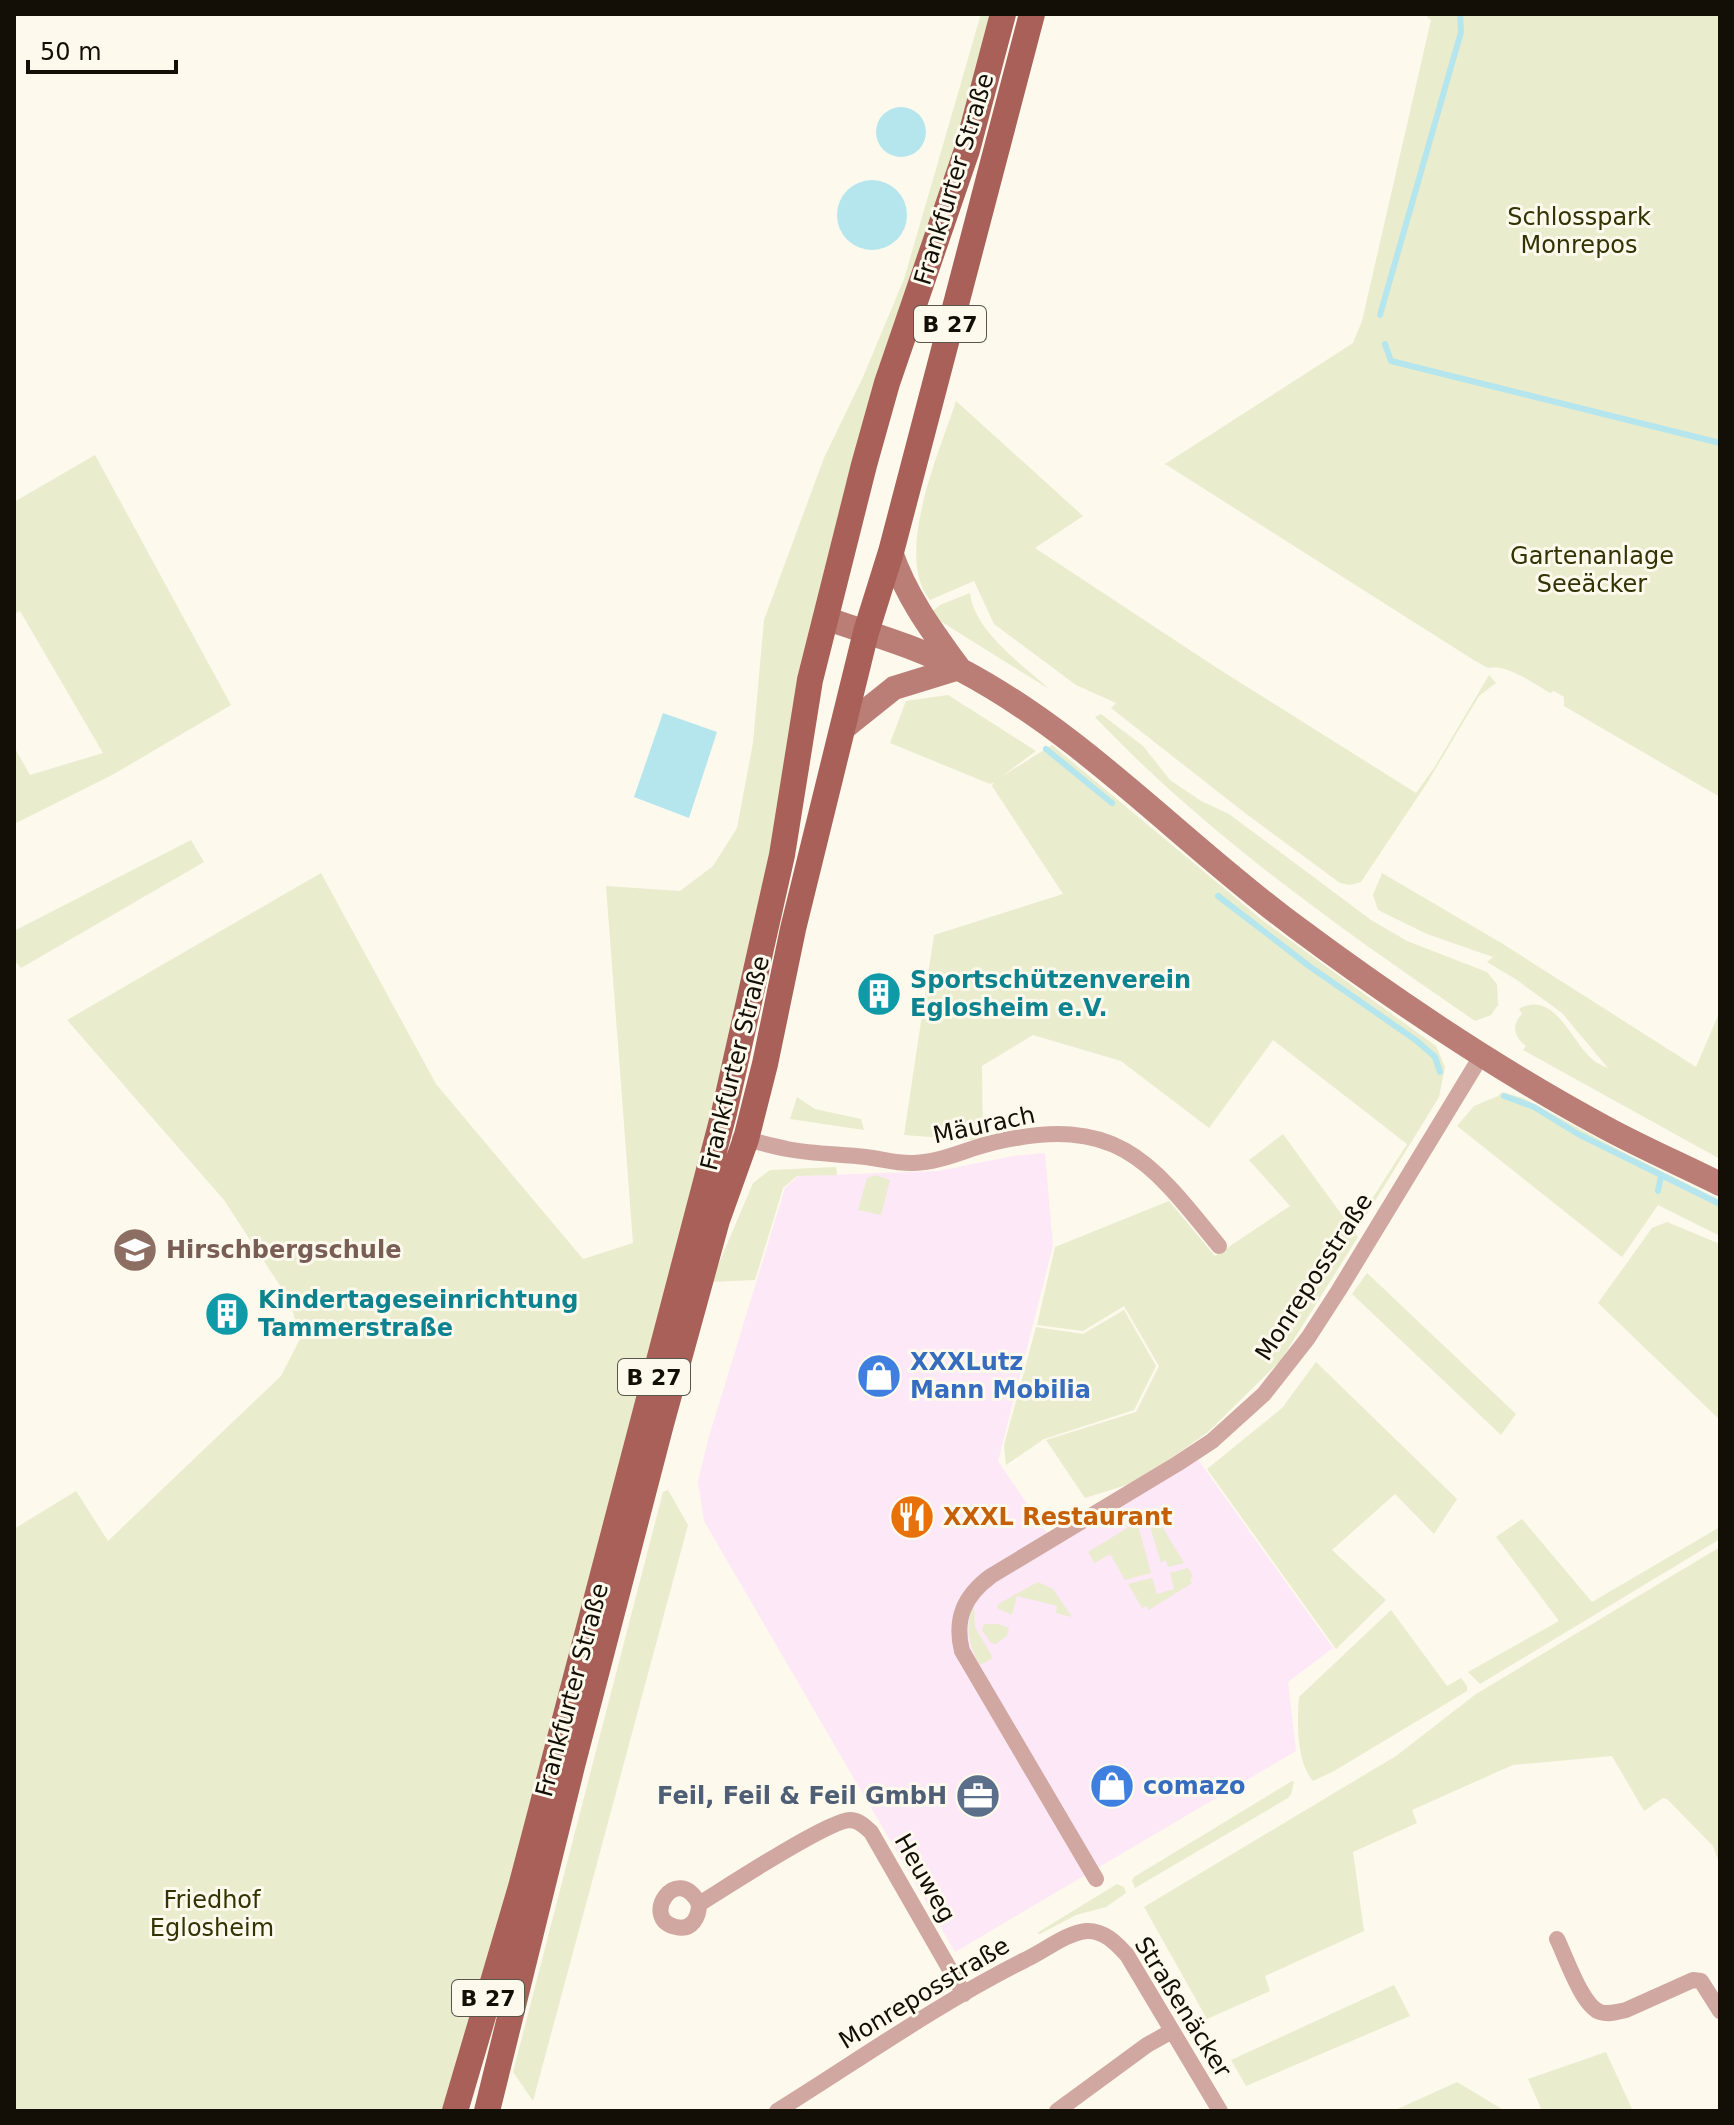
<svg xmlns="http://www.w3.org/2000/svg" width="1734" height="2125" viewBox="0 0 1734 2125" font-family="'DejaVu Sans',sans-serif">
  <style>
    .industrial { fill: #fde8f7 }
    .green { fill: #e9eccd }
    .water { fill: #b5e6ee }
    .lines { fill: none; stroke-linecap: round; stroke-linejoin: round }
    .stream { stroke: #b5e6ee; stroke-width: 6 }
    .minor { stroke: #d1a7a1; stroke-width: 16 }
    .secondary { stroke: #ba7e76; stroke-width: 24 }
    .primary { stroke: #a86058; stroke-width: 26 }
    .labels { text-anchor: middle; stroke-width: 6; stroke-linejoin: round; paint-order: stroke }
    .shield { fill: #fdf9ed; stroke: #59554b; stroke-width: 2 }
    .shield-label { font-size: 22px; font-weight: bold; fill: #130f06 }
    .street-label { font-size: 24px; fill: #130f06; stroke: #fdf9ed }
    .park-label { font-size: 24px; fill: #323404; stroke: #fdf9ed }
    .culture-label { font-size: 24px; font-weight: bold; fill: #0d838f; stroke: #fdf9ed; text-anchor: start }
    .education-label { font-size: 24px; font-weight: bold; fill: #785e54; stroke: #fdf9ed; text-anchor: start }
    .shop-label { font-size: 24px; font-weight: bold; fill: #366cbe; stroke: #fdf9ed; text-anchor: start }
    .food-label { font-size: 24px; font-weight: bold; fill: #c56008; stroke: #fdf9ed; text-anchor: start }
    .service-label { font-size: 24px; font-weight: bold; fill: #4e5e75; stroke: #fdf9ed; text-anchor: end }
  </style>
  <rect width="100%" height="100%" fill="#fdf9ed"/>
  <path class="industrial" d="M1045,1153L1053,1246L998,1461L1053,1542L1196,1457L1333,1648L1288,1682L1296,1751L955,1952L704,1521L698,1482L708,1440L785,1188L798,1176L938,1171L1013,1156Z"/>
  <path class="green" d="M981,14H1003L887,383L782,855L455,2111H14V1529L76,1491L108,1541L281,1376L300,1339L290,1301L224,1200L67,1020L321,873L436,1084L583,1259L633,1243L606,886L680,891L713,866L737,828L753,743L764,620L824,458L863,377L904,279Z
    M1424,14H1720V797L1564,706V697L1554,691L1550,693C1533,683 1505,663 1488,668L1472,659L1165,464L1353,343L1362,321L1431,20Z
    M956,401L1083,516L1035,548L1217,668L1416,793L1434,768L1489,675L1496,683L1479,696L1427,783L1361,882L1350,885L1340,883L1245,813L1111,708L1116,703L1076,685L994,624L974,581L930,600C893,555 940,451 956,401Z
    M95,455L231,705L114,774L14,824V747L30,775L103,753L20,611L14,614V502Z
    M970,593C974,631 1022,664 1049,689L929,614L940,605Z
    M948,695L1036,751L1001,777L1052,745L1262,920L1436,1046L1445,1067L1439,1097L1367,1214L1358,1217L1349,1211L1365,1210L1407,1144L1273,1040L1209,1128L1121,1061L1033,1035L982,1066L983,1141L904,1135L934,935L1063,894L992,786L994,782L990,784L890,743L906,701Z
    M1101,714L1143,746L1170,780L1201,801L1229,814L1371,920L1407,941L1487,972L1497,984L1498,1005L1491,1015L1475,1021C1341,929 1208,836 1095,717Z
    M191,840L204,862L21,968L14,960V931Z
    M1382,873L1503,944L1696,1067L1720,1011V1159L1523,1050L1526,1046C1514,1037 1511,1025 1522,1014L1519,1009C1554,989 1571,1041 1592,1059C1596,1063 1603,1066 1608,1068L1562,1013L1517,980L1487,962L1493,957L1427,934L1378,910L1373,895Z
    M1502,1092L1523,1098L1619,1150L1720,1200V1236L1658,1205L1622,1257L1457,1126L1474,1106L1498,1096Z
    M797,1097L815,1109L861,1119L864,1130L790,1119Z
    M1283,1134L1358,1237L1281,1360L1208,1432L1139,1481L1085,1498L1046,1440L1136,1412L1159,1366L1124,1306L1083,1331L1037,1325L1055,1247L1169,1201L1215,1256L1290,1206L1249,1160Z
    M836,1167L837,1175L797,1176L783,1188L755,1280L711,1282L753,1183L770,1170Z
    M875,1175L890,1180L881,1215L858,1210L867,1178Z
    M1667,1222L1720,1244V1420L1598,1303L1652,1228Z
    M1367,1273L1516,1414L1501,1435L1352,1294Z
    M1124,1310L1156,1366L1134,1410L1044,1439L1006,1465L1004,1445L1036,1327L1083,1334Z
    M1316,1362L1457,1499L1434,1534L1395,1494L1332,1550L1386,1600L1336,1649L1207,1469L1282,1408Z
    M668,1490L688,1525L533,2101L513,2072L663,1492Z
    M1162,1507L1170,1519L1161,1525L1184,1563L1168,1567L1166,1560L1161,1563L1147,1516Z
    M1522,1519L1592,1602L1720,1527V1539L1480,1684L1468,1672L1559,1621L1496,1537Z
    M1137,1522L1151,1573L1125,1580L1110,1554L1095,1563L1088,1552Z
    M1720,1547V1866L1713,1846L1667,1799L1663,1798L1644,1811L1612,1756L1513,1765L1524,1760L1412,1810L1417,1823L1353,1852L1364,1931L1265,1976L1270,1991L1207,2019L1144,1907L1396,1756L1476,1694Z
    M1188,1568L1193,1577L1190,1579L1192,1583L1149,1610L1146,1606L1142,1608L1128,1584L1152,1578L1157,1594L1174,1589L1170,1573Z
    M1038,1582L1053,1589L1072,1617L1056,1613L1057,1606L1017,1596L1012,1615L997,1608L998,1604Z
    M971,1609H974L975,1627L993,1658L980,1665C969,1646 966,1631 971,1609Z
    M1391,1610L1447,1686L1461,1678L1467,1686V1691L1334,1771L1313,1781C1296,1761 1297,1721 1299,1697Z
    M984,1624H998L1009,1628L1007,1636L996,1644L991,1643L982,1630Z
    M1292,1781L1294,1782L1291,1794L1288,1798L1135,1888L1132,1881L1134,1877Z
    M1117,1884L1124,1887L1126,1893L1106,1907L1076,1915L1040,1934L1037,1933Z
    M1394,1985L1410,2016L1246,2086L1231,2060Z
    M1606,2052L1633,2111H1542L1528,2079Z
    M1457,2082L1505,2111H1393Z"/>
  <path class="water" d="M876 132a25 25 0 1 1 50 0a25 25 0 1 1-50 0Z
    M837 215a35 35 0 1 1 70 0a35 35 0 1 1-70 0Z
    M663,713L717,732L689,818L634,797Z"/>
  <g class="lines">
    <path class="stream" d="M1380,315L1461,32L1460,14
      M1385,344L1391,361L1720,443
      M1046,749L1112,803
      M1218,896L1309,966L1417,1041L1435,1057L1440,1072
      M1504,1096L1534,1107L1578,1134L1720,1204
      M1658,1191L1661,1176"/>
    <path class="minor" d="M740,1138C755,1141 771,1146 787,1149C813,1154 839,1154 866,1157C882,1159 898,1164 914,1163C943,1162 968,1148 996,1142C1116,1115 1149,1159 1219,1246
      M1096,1879L962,1651C954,1619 964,1596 991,1576L1177,1464L1212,1441L1264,1394L1308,1338L1339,1290L1483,1053
      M699,1904C677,1861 639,1919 676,1927C692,1931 699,1917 699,1904C725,1888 827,1821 850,1820C859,1820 865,1827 871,1832L964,1994
      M1557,1939C1566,1957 1582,2006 1600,2012C1609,2015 1617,2012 1626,2010L1693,1980L1701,1981L1720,2011
      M777,2111C859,2060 939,2003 1025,1960C1045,1951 1064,1934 1086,1931C1104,1930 1116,1943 1127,1955L1220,2111
      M1057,2111L1147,2045L1172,2031"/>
    <path class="secondary" d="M891,552C906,596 932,631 959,668
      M825,618C870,634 918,647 961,670C1086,736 1183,844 1296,927C1394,1000 1498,1070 1606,1128C1643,1148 1682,1165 1720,1184
      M844,728L894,688L959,668"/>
    <path class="primary" d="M455,2111L521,1887L724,1113L782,855L810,680L864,465L887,383L967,150L1003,14
      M487,2111L572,1766L661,1424L717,1220L746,1139L765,1064L793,929L866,632L891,552L1032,14"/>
  </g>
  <defs>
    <g id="building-disc" transform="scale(2.3)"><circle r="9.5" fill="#0f9aa8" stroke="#fdf9ed"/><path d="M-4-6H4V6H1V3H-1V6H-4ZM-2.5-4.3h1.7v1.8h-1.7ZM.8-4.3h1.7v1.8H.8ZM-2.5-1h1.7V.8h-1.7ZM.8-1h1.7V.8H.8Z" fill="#fff"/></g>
    <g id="school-disc" transform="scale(2.3)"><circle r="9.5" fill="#8d6e63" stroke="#fdf9ed"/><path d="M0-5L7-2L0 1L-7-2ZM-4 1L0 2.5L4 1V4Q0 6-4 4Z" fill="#fff"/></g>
    <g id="shop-disc" transform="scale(2.3)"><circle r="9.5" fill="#3f7fe0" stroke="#fdf9ed"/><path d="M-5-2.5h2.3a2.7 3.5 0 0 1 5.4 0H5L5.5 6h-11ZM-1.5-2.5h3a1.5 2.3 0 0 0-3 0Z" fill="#fff"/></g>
    <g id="restaurant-disc" transform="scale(2.3)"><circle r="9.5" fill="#e8710a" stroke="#fdf9ed"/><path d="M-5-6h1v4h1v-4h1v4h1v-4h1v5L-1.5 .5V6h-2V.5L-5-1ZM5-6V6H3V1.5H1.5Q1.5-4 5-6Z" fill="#fff"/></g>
    <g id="office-disc" transform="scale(2.3)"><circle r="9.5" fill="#5c6f8a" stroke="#fdf9ed"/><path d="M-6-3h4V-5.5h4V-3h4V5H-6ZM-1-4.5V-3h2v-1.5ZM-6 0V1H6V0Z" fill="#fff"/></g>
  </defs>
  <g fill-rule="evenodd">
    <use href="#building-disc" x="879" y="994"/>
    <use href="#school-disc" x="135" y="1250"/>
    <use href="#building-disc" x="227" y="1314"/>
    <use href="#shop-disc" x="879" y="1376"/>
    <use href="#restaurant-disc" x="912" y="1517"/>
    <use href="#shop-disc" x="1112" y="1786"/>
    <use href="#office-disc" x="978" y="1796"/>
  </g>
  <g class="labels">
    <g class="shield">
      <rect x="914" y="306" width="72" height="36" rx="6"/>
      <rect x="618" y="1359" width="72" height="36" rx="6"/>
      <rect x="452" y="1980" width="72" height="36" rx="6"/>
    </g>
    <g class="shield-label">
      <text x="950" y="332">B 27</text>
      <text x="654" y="1385">B 27</text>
      <text x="488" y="2006">B 27</text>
    </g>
    <g class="street-label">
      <text transform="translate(954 179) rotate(-73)" y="8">Frankfurter Straße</text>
      <text transform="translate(735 1063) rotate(-76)" y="8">Frankfurter Straße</text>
      <text transform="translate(984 1125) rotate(-12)" y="8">Mäurach</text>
      <text transform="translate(1314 1277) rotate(-57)" y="8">Monreposstraße</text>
      <text transform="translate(572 1690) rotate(-75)" y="8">Frankfurter Straße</text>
      <text transform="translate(925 1878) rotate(60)" y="8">Heuweg</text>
      <text transform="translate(924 1993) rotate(-31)" y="8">Monreposstraße</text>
      <text transform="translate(1183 2007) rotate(58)" y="8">Straßenäcker</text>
    </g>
    <g class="park-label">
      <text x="1579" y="225">Schlosspark<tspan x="1579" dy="28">Monrepos</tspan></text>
      <text x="1592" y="564">Gartenanlage<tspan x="1592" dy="28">Seeäcker</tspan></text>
      <text x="212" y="1908">Friedhof<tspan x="212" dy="28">Eglosheim</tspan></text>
    </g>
    <g class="culture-label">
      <text x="910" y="988">Sportschützenverein<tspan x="910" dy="28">Eglosheim e.V.</tspan></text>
      <text x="258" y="1308">Kindertageseinrichtung<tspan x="258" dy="28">Tammerstraße</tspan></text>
    </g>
    <g class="education-label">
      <text x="166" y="1258">Hirschbergschule</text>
    </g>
    <g class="shop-label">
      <text x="910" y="1370">XXXLutz<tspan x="910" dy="28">Mann Mobilia</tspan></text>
      <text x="1143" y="1794">comazo</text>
    </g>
    <g class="food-label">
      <text x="943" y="1525">XXXL Restaurant</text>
    </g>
    <g class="service-label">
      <text x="947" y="1804">Feil, Feil &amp; Feil GmbH</text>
    </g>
  </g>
  <rect width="1734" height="2125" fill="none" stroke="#130f06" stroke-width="32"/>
  <path d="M28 60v12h148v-12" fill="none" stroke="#130f06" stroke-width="4"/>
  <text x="40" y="60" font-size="24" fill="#130f06" stroke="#fdf9ed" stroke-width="6" paint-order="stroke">50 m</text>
</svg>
